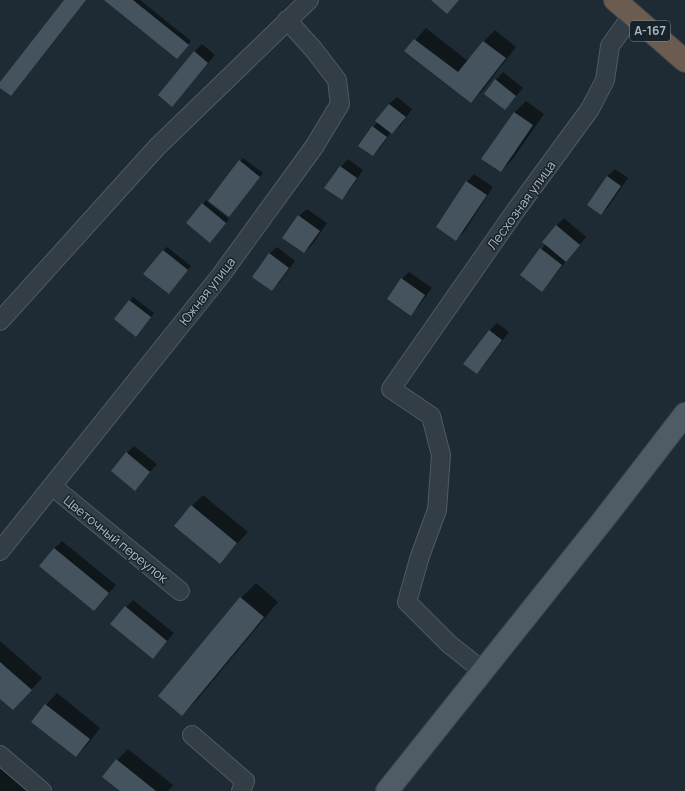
<svg xmlns="http://www.w3.org/2000/svg" width="685" height="791" viewBox="0 0 685 791" font-family="Manrope,sans-serif">
  <style>
    .shadow { fill: #0007 }
    .building { fill: #44535e }
    .lines { fill: none; stroke-linecap: round; stroke-linejoin: round }
    .minor-casing { stroke: #4f5b63; stroke-width: 20 }
    .major-casing { stroke: #3b464e; stroke-width: 24 }
    .highway-casing { stroke: #3c484f; stroke-width: 24 }
    .minor { stroke: #323d45; stroke-width: 18 }
    .major { stroke: #4f5c65; stroke-width: 22 }
    .highway { stroke: #6b5c4f; stroke-width: 22 }
    .labels { text-anchor: middle; stroke-width: 3; stroke-linejoin: round; paint-order: stroke }
    .shield { fill: #182229; stroke: #7f8b95; stroke-width: 1 }
    .shield-label { font-size: 12px; font-weight: bold; fill: #abb8c3 }
    .street-label { font-size: 13px; fill: #abb8c3; stroke: #182229 }
  </style>
  <rect width="100%" height="100%" fill="#1e2b34"/>
  <path class="shadow" d="M106,0H140L191,41L181,54Z
    M426,28L468,61L484,41L495,30L516,47L482,91L471,102L406,51Z
    M202,44L215,55L172,105L194,52Z
    M503,72L523,88L505,109L496,80Z
    M397,97L412,109L400,126L392,133L391,132L380,148L373,155V127L378,122L389,104Z
    M526,101L544,114L512,160L501,171L483,159L515,112Z
    M243,158L263,173L229,216L209,201L208,202L229,219L213,238L203,204L206,200L208,202Z
    M348,159L363,170L349,191L341,199V167Z
    M615,169L628,178L608,207L601,214L607,176Z
    M474,174L493,187L464,232L456,240L467,182Z
    M307,209L327,223L312,245L304,252L299,216Z
    M564,218L586,237L542,291L521,275L546,244L556,226Z
    M167,247L191,266L172,289L163,250Z
    M277,247L295,261L279,283L272,290L269,254Z
    M409,272L432,288L418,307L410,314L402,279Z
    M133,297L154,313L139,332L115,319Z
    M497,323L509,332L484,365L477,372L465,364L490,330Z
    M134,446L157,464L135,489L127,453Z
    M203,495L248,532L220,562L192,506Z
    M62,541L116,585L94,610L54,549Z
    M256,583L278,602L197,700L182,715L241,598Z
    M133,600L174,633L153,658L126,607Z
    M0,641L42,678L24,698L0,697Z
    M57,693L100,728L87,745L76,756L46,705Z
    M128,749L173,785L168,791H122L104,777L117,760Z
    M0,764L29,791H0Z"/>
  <path class="building" d="M64,0H86L11,96L0,88V82Z
    M104,0H133L189,45L177,59Z
    M431,0H459L447,14Z
    M414,39L458,72L483,41L506,58L471,103L404,51Z
    M194,51L208,63L172,107L158,95Z
    M495,79L516,96L505,110L484,94Z
    M389,104L406,117L392,134L375,121Z
    M514,112L533,125L501,172L481,159Z
    M372,126L387,137L373,156L358,146Z
    M239,160L260,177L229,217L208,201Z
    M340,166L357,178L342,200L324,188Z
    M607,176L621,186L601,215L587,205Z
    M466,181L487,195L456,241L436,227Z
    M202,203L226,223L210,243L186,223Z
    M298,215L320,231L304,253L282,238Z
    M556,225L580,245L566,262L542,242Z
    M540,248L562,265L542,292L520,275Z
    M163,250L188,270L169,294L143,274Z
    M269,253L289,268L272,291L252,277Z
    M401,278L425,295L411,316L387,299Z
    M129,300L151,317L136,337L114,319Z
    M489,330L502,340L477,374L463,364Z
    M126,452L150,472L135,491L111,471Z
    M191,505L237,543L220,564L174,526Z
    M54,548L109,593L94,611L39,566Z
    M240,597L264,617L182,716L158,696Z
    M125,606L167,641L153,659L110,624Z
    M0,662L32,690L13,710L0,699Z
    M45,704L90,739L76,757L31,722Z
    M116,759L156,791H120L102,777Z"/>
  <g class="lines">
    <g class="minor-casing">
      <path id="minor" d="M0,321L157,147L309,0
        M52,486L180,591
        M0,551L221,275L314,147L340,104L337,80L314,50L287,20
        M483,671L449,644L407,602L420,556L437,510L441,455L431,416L391,389L516,210L590,109L605,80L610,46L632,15
        M192,735L245,781L241,791
        M0,755L42,791"/>
    </g>
    <g class="major-casing">
      <path id="major" d="M387,791L604,519L685,414"/>
    </g>
    <g class="highway-casing">
      <path id="highway" d="M615,0L685,61"/>
    </g>
    <use href="#minor" class="minor"/>
    <use href="#major" class="major"/>
    <use href="#highway" class="highway"/>
  </g>
  <g class="labels">
    <rect class="shield" x="630" y="21" width="40" height="20" rx="3"/>
    <g class="shield-label">
      <text x="650" y="35">А-167</text>
    </g>
    <g class="street-label">
      <text transform="translate(521 205) rotate(-54)" y="5">Лесхозная улица</text>
      <text transform="translate(207 291) rotate(-52)" y="5">Южная улица</text>
      <text transform="translate(116 539) rotate(39)" y="5">Цветочный переулок</text>
    </g>
  </g>
</svg>
